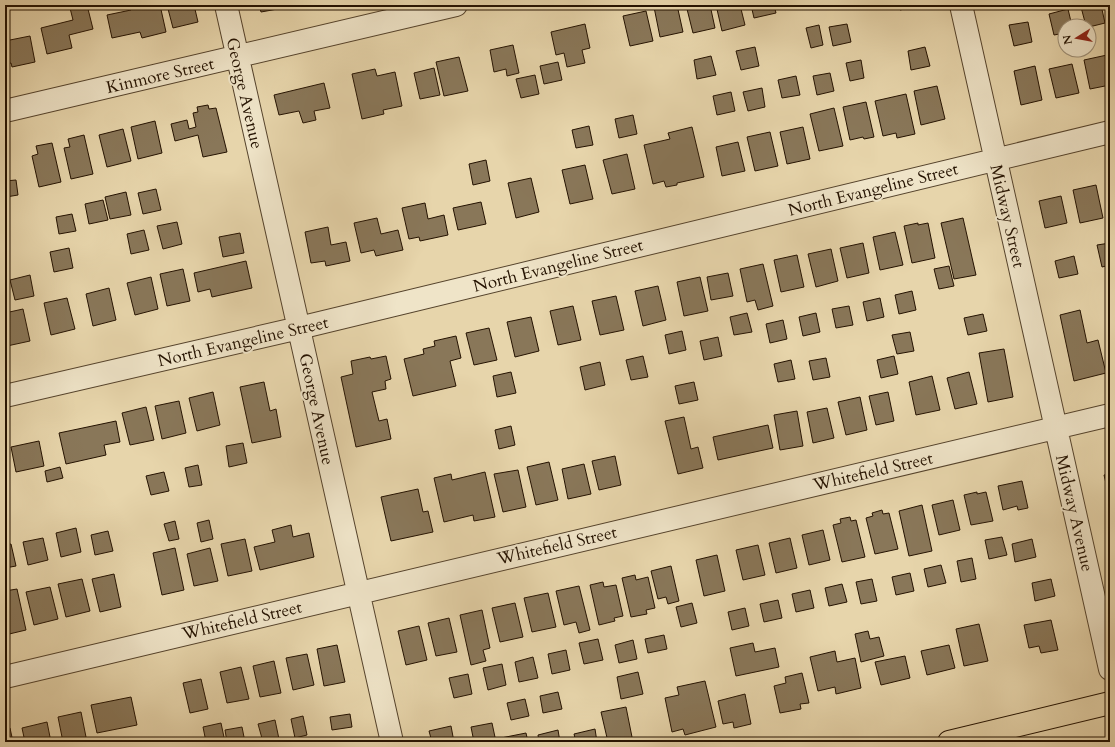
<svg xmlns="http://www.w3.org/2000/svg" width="1115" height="747" viewBox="0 0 1115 747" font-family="Cardo,serif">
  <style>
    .building { fill: #897759; stroke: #241201 }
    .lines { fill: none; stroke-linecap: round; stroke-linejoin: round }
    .minor-casing { stroke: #55432c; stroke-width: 24 }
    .major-casing { stroke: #241201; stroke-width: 24 }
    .minor { stroke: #efe4c8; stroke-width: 22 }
    .major { stroke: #e7d5ab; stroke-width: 22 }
    .labels { text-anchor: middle; stroke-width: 4; stroke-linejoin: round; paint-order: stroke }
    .street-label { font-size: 17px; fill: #241201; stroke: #efe4c8 }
  </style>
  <rect width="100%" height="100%" fill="#e7d5ab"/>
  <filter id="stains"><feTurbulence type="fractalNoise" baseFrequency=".005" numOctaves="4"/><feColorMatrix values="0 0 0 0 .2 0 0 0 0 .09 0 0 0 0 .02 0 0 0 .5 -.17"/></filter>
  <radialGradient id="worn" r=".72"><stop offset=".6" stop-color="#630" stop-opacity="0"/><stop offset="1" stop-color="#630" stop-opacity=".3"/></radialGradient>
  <path class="building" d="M82,5H87L93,29L69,35L72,48L47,54L41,28L73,20L70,8Z
    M130,5H160L166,32L142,38L140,32L112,38L107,15L131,10Z
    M167,5H194L198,22L173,28Z
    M259,5H282L283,8L261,12Z
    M664,5H677L683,32L660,37L654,7Z
    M686,5H710L715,28L693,33Z
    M716,5H740L745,25L722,31Z
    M751,5H774L776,13L754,18Z
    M899,5H918V6L900,10Z
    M1088,5H1101L1105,23L1089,27L1086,26L1081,7Z
    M1068,9L1072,26H1065V33L1054,35L1049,14Z
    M646,11L653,41L630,46L623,16Z
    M1028,22L1032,42L1014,46L1009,25Z
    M585,24L590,48L582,50L585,63L567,67L564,53L556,55L551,32Z
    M847,24L851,42L833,46L829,27Z
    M819,25L823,45L811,48L806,28Z
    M30,36L35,62L12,67L11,63L5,64V41Z
    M513,45L519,73L507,76L506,69L494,72L490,50Z
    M755,47L759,66L741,70L736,51Z
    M925,47L930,66L911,70L908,51Z
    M1107,55L1110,70V85L1090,89L1084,60Z
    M711,56L716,75L697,79L694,60Z
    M459,57L468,91L444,96L436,62Z
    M861,60L864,78L850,81L846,63Z
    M558,62L562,80L544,84L540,66Z
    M1072,64L1079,93L1056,98L1049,69Z
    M1035,66L1042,100L1021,105L1014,71Z
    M434,68L440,95L420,99L414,73Z
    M375,69L377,76L395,72L402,106L383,110L384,114L362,119L352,74Z
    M830,73L834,91L817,95L813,76Z
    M535,75L539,94L521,98L516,79Z
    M796,76L800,95L782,98L778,80Z
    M324,83L330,108L314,111L316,120L303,123L299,111L279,115L274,95Z
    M937,86L945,119L921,125L914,91Z
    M762,88L765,107L748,111L743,92Z
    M731,92L735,111L717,115L713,96Z
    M906,94L915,134L897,138L896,133L883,136L875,101Z
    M866,102L874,137L864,139L863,137L850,140L843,107Z
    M208,105L209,109L216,108L227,152L203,157L198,135L175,141L171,124L187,120L189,129L196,127L193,113L198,112L197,107Z
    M834,108L843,146L819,151L810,114Z
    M633,115L637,134L619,138L615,119Z
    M155,121L162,153L138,159L131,127Z
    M589,126L593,145L576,148L572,130Z
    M692,127L704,177L677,183V185L666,187L664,181L653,184L644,145L670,139L668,133Z
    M803,127L810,159L787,164L780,132Z
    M123,129L131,161L107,167L99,135Z
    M770,132L778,166L755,171L747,137Z
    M84,135L93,174L71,179L64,148L70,147L68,139Z
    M738,142L745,171L722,176L716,147Z
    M52,143L61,182L39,187L32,156L38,154L36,146Z
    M627,154L635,189L612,194L603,160Z
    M486,160L490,181L473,185L469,164Z
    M585,165L593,199L570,204L562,170Z
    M531,178L539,212L516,218L508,183Z
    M16,180L18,195L6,197L5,181Z
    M1096,185L1103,218L1080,223L1073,190Z
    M156,189L161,210L143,214L138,193Z
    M126,192L131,215L110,219L105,197Z
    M1061,196L1067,223L1045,228L1039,201Z
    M103,200L108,220L89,224L85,204Z
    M481,202L486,224L458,230L453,208Z
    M425,203L428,219L444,215L448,235L420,241L419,237L409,239L402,208Z
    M72,214L76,231L59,234L56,217Z
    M377,218L381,234L398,230L403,250L376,256L374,250L361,253L354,223Z
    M963,218L976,275L954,279L941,223Z
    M177,222L182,244L163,249L157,226Z
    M918,223V225L928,223L935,258L912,263L904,226Z
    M328,227L331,245L346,242L350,261L326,266L325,261L311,263L305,232Z
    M144,230L149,250L131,254L127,234Z
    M895,232L903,265L880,270L873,237Z
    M240,233L244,253L223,257L219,237Z
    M863,243L869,273L847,278L840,248Z
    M1110,243V265L1102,267L1097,245Z
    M69,248L73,268L54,272L50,252Z
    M831,249L838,281L816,287L808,254Z
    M797,255L804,287L781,292L774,260Z
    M1074,256L1078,274L1059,278L1055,261Z
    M246,261L252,288L212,297L210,289L198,292L194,273Z
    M763,264L773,306L758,310L755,300L747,302L740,269Z
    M949,266L954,286L939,289L934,269Z
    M183,269L190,301L167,306L160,274Z
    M728,273L733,296L711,300L707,277Z
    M30,275L34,296L15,300L10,280Z
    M151,277L158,309L135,315L127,283Z
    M700,277L708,311L684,316L677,282Z
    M658,286L666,320L643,326L635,291Z
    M109,288L116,320L93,326L86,294Z
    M912,291L916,310L899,314L895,295Z
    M616,296L624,330L600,335L592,301Z
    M67,298L75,329L51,335L44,303Z
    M880,298L884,317L867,321L863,302Z
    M573,306L581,340L558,345L550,311Z
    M849,306L853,325L836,328L832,309Z
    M23,309L30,341L7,346L5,337V313Z
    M1080,310L1087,343L1098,340L1106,373L1074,381L1060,315Z
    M747,313L752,332L734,335L730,317Z
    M816,313L820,332L803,336L799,317Z
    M983,314L987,331L968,335L964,318Z
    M531,317L539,351L515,357L507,322Z
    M783,320L787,339L770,343L766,324Z
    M489,328L497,360L474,365L466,333Z
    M682,331L686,350L669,354L665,335Z
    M910,332L914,351L897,354L892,335Z
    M1110,333V353L1106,334Z
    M456,336L461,358L450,361L456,386L413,396L404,359L424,354L423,349L435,346L434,341Z
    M718,337L722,356L704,360L700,341Z
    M1004,349L1013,397L988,402L979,353Z
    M386,356L391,379L385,381L386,389L372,392L379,421L387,419L391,439L356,447L341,377L353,374L351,361L370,357L371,359Z
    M643,356L648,377L631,380L626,360Z
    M894,356L898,374L881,378L877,360Z
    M826,358L830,377L813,380L809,361Z
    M791,360L795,379L778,382L774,364Z
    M600,362L605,385L585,390L580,367Z
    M511,372L516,393L497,397L493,376Z
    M969,372L977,404L955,409L947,378Z
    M932,376L940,410L916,415L909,382Z
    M264,382L270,411L276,409L281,437L252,443L240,387Z
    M694,382L698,400L679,404L675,386Z
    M213,392L220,425L197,431L189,398Z
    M888,392L894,421L876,425L869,396Z
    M860,397L867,430L846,435L838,402Z
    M179,401L186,433L162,439L155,406Z
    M146,407L154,440L130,445L122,413Z
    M827,408L834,438L813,443L807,412Z
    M797,411L803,446L780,450L774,415Z
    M684,417L691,449L698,447L703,468L678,474L665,421Z
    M116,421L120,442L104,445L106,455L66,464L59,433Z
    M768,425L773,448L718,460L713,437Z
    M511,426L515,445L499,449L495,430Z
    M39,441L44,466L16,472L11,447Z
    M243,443L247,463L229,467L226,446Z
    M615,456L621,485L599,490L592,461Z
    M549,462L558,500L536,505L527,467Z
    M584,464L591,494L568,499L562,469Z
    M198,465L202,485L189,487L185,468Z
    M60,467L63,478L47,482L45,471Z
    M518,470L526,507L503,512L494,474Z
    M164,472L169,491L151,495L146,476Z
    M485,472L495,517L474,521L473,515L444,522L434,478L451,474L452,480Z
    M1110,474V500L1104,475Z
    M1022,481L1028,508L1018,510L1017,506L1003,510L998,486Z
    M418,489L423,512L428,511L433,532L391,541L381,497Z
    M977,492V494L986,492L993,521L971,525L964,495Z
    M953,500L960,530L939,535L932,505Z
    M922,505L932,551L909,556L899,511Z
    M882,510L883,514L889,513L898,549L875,554L866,518L873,516L872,513Z
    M850,517L851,521L856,520L865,557L842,562L833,525L841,523L840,519Z
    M209,520L213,539L201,542L197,523Z
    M175,521L179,539L169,541L164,524Z
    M291,525L293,537L309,533L314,557L260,570L254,547L275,542L272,530Z
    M76,528L81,552L61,557L56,533Z
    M823,530L830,560L809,565L802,535Z
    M108,531L113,551L95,555L91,535Z
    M1002,537L1007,555L989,559L985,540Z
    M43,538L48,560L28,565L23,542Z
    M790,538L797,568L776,573L769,543Z
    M245,539L252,571L228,576L221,544Z
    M1032,539L1036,557L1015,562L1012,544Z
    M11,544L16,566L5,568V545Z
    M758,545L765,575L743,580L736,550Z
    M175,548L184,590L162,595L153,553Z
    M210,548L218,581L194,586L187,554Z
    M717,555L725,591L704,596L696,560Z
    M972,558L976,579L961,582L957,561Z
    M941,565L946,583L928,587L924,569Z
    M671,566L679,601L668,604L666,597L658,599L651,571Z
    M910,573L914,591L896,595L892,577Z
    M114,574L121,607L100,612L92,579Z
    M635,575L636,580L648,577L655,608L646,610L647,614L631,617L622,578Z
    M82,579L90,611L66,617L58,584Z
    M872,579L877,601L861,604L856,582Z
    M1051,579L1055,596L1035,601L1032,583Z
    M603,582L604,587L616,585L623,616L614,618L615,621L599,625L590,585Z
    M842,584L847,602L829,606L825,588Z
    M579,586L590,630L579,633L576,622L564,625L556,591Z
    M50,587L58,619L34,625L26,592Z
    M17,589L26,630L5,635V591Z
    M810,590L814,608L796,612L792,594Z
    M548,593L556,627L532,632L524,598Z
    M778,600L782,618L764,622L760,604Z
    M515,603L523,637L500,642L492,608Z
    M692,603L697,623L681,627L676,607Z
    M745,608L749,626L732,630L728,612Z
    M482,610L490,648L483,650L486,661L471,665L460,615Z
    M449,618L457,652L436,656L428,623Z
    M1051,620L1058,650L1041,653L1039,646L1029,648L1024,625Z
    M979,624L988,661L964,666L956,629Z
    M419,626L427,660L406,665L398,631Z
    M868,631L870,639L879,637L884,656L861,662L855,634Z
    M664,635L667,649L648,653L645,639Z
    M598,639L603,660L584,664L579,643Z
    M633,640L637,659L619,663L615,645Z
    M753,643L755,652L775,648L779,667L736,676L730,648Z
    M337,645L345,682L324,686L317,649Z
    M949,645L955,668L927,675L921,651Z
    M566,650L570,670L552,674L548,654Z
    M835,651L837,662L855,658L861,688L836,694L835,687L818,691L810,657Z
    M307,654L314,685L293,690L286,658Z
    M905,656L910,678L881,685L875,662Z
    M533,657L538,678L519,682L515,662Z
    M274,661L281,693L260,697L253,666Z
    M502,664L506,685L488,690L483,668Z
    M241,667L249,699L227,703L220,672Z
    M638,672L643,694L621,699L617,677Z
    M802,673L809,703L800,704L801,709L780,713L774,686L786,683L785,677Z
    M468,674L472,694L454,698L449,678Z
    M201,679L208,709L190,713L183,683Z
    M705,681L716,727L685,735L683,729L672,732L665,698L679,695L677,687Z
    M558,692L562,709L543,713L540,696Z
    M745,694L751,724L734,728L733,722L723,724L718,701Z
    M131,697L137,725L97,733L91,705Z
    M525,699L529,716L511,720L507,703Z
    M626,707L633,742H608L601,712Z
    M81,712L87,742H63L58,717Z
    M350,714L352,727L332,730L330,717Z
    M303,716L307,735L295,738L291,719Z
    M275,720L279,739L263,742L258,724Z
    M47,722L51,742H25L22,728Z
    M221,723L225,742H206L203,727Z
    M492,723L496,742H474L471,727Z
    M451,726L454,742H432L429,731Z
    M242,727L245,742H227L225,730Z
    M10,728L13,742H5V729Z
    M595,729L597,742H576L574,734Z
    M558,730L560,742H539L538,735Z
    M526,733L528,742H502L501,738Z"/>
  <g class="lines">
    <g class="minor-casing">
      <path id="minor" d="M226,5L392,742
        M961,5L1110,669
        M5,111L456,5
        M5,396L299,328L1110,132
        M5,677L1110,415"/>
    </g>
    <g class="major-casing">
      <path id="major" d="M949,742L1110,703"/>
    </g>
    <use href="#minor" class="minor"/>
    <use href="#major" class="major"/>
  </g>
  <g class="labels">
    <g class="street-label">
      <text transform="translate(160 75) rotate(-13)" y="6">Kinmore Street</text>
      <text transform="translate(245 93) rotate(77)" y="6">George Avenue</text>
      <text transform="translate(873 189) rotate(-14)" y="6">North Evangeline Street</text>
      <text transform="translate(1008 216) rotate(77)" y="6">Midway Street</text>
      <text transform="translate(558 265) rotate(-14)" y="6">North Evangeline Street</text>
      <text transform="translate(243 341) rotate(-13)" y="6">North Evangeline Street</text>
      <text transform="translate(317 409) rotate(78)" y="6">George Avenue</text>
      <text transform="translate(873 471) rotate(-13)" y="6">Whitefield Street</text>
      <text transform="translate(1075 513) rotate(77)" y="6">Midway Avenue</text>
      <text transform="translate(557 545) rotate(-13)" y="6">Whitefield Street</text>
      <text transform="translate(242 620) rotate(-13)" y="6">Whitefield Street</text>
    </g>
  </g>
  <rect width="1115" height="747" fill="none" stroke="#e7d5ab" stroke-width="20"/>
  <rect x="6" y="6" width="1103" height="735" fill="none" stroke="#241201" stroke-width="2"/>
  <rect x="10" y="10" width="1095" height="727" fill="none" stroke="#241201"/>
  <g transform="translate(1077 38) rotate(259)"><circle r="19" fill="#efe4c8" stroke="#9e9078"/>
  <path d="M0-3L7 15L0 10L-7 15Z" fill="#8f2418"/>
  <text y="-6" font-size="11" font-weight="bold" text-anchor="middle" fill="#241201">N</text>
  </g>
  <rect width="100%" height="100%" filter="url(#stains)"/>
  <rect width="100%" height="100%" fill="url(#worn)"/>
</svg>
